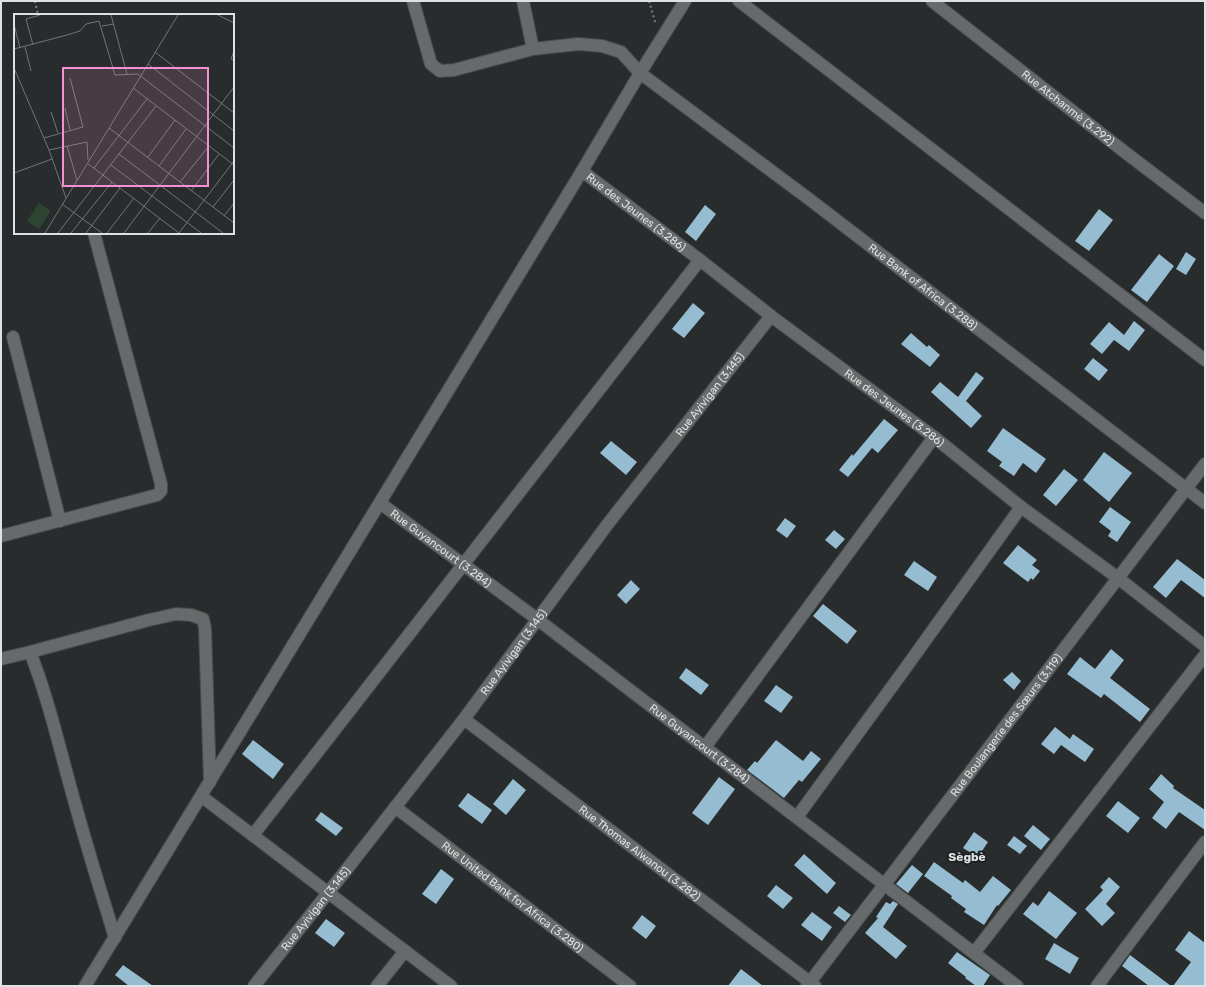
<svg xmlns="http://www.w3.org/2000/svg" width="1206" height="987" viewBox="0 0 1206 987" font-family="Rubik,sans-serif">
  <style>
    .building { fill: #96bcd1 }
    .lines { fill: none; stroke-linecap: round; stroke-linejoin: round }
    .street-casing { stroke: #474a4a; stroke-width: 14 }
    .path { stroke: #7d8080; stroke-width: 2; stroke-dasharray: 2 3; stroke-linecap: butt }
    .street { stroke: #666a6a; stroke-width: 12 }
    .labels { text-anchor: middle; stroke-width: 4; stroke-linejoin: round; paint-order: stroke }
    .street-label { font-size: 11px; fill: #dfe2e2; stroke: #1f2223 }
    .neighbourhood-label { font-size: 12px; font-weight: bold; fill: #dfe2e2; stroke: #1f2223 }
    .inset-road { fill: none; stroke: #717575; stroke-width: 1 }
    .view { fill: #f591d2; fill-opacity: 0.15; stroke: #f591d2; stroke-width: 2 }
    .inset-edge { fill: none; stroke: #dfe2e2; stroke-width: 2 }
  </style>
  <rect width="100%" height="100%" fill="#282c2c"/>
  <path class="building" d="M705,205L716,214L696,241L685,232Z
    M1099,209L1113,220L1089,251L1075,241Z
    M1186,252L1196,259L1186,275L1176,269Z
    M1159,254L1174,266L1147,302L1131,290Z
    M693,303L705,313L684,338L672,329Z
    M1134,321L1145,330L1129,351L1114,340L1102,354L1090,344L1109,322L1124,335Z
    M911,333L927,347L929,345L940,355L930,367L901,344Z
    M1093,358L1108,370L1099,381L1084,369Z
    M976,372L984,378L966,401L982,416L971,428L931,392L940,382L958,397Z
    M884,419L898,430L878,453L872,448L848,477L839,470L852,454L853,456Z
    M1003,428L1046,459L1036,473L1023,463L1014,476L999,466L1002,462L987,451Z
    M611,441L637,462L626,475L600,453Z
    M1104,452L1132,473L1109,502L1083,480Z
    M1064,469L1078,480L1056,506L1043,495Z
    M1110,507L1131,522L1117,542L1108,536L1111,531L1099,522Z
    M785,518L796,526L787,538L776,530Z
    M834,530L845,539L836,549L825,540Z
    M1018,545L1037,560L1032,565L1040,571L1033,580L1031,578L1028,582L1003,563Z
    M1177,559L1205,580V598L1181,580L1166,598L1153,587Z
    M914,561L937,577L928,591L904,575Z
    M631,580L640,589L626,604L617,595Z
    M823,604L857,631L847,644L813,616Z
    M1111,649L1124,660L1110,678L1150,709L1140,722L1104,694L1101,698L1067,674L1080,657L1095,669Z
    M686,668L709,685L701,695L679,678Z
    M1012,672L1021,681L1014,690L1003,680Z
    M776,685L793,697L781,713L764,701Z
    M1055,727L1070,739L1073,734L1094,749L1085,762L1061,745L1054,754L1041,744Z
    M253,740L284,764L273,779L242,754Z
    M776,740L803,761L811,751L821,759L802,782L799,780L784,798L747,770L755,761L757,763Z
    M1161,774L1174,786L1173,788L1205,810V830L1179,812L1166,829L1152,818L1164,802L1149,789Z
    M719,777L735,789L708,825L692,813Z
    M513,779L526,790L506,815L493,804Z
    M468,793L492,810L482,824L458,806Z
    M1118,801L1140,818L1128,833L1106,816Z
    M321,812L343,828L336,836L315,820Z
    M1033,825L1050,839L1041,850L1024,836Z
    M974,832L988,842L978,857L963,848Z
    M1014,836L1027,846L1020,854L1007,845Z
    M804,854L836,883L827,894L794,865Z
    M934,862L963,883L965,880L980,892L993,876L1011,890L998,906L997,905L984,925L964,912L966,909L951,898L952,896L924,876Z
    M912,865L923,874L908,893L896,884Z
    M441,869L454,879L436,904L422,894Z
    M1109,877L1120,887L1106,904L1115,913L1102,926L1085,909L1103,890L1100,887Z
    M776,885L793,898L783,909L767,896Z
    M1049,891L1077,913L1056,939L1023,914L1033,902L1038,906Z
    M893,901L898,904L883,927L907,946L896,959L865,933L878,918L876,917L886,902L890,904Z
    M839,906L851,915L845,922L833,913Z
    M812,912L832,927L822,941L801,925Z
    M642,915L656,926L646,939L632,928Z
    M326,919L345,933L334,947L315,933Z
    M1189,931L1205,943V986H1173L1191,962L1175,950Z
    M1054,943L1079,958L1070,974L1045,959Z
    M957,952L990,975L983,986H976L965,978L966,977L948,963Z
    M1130,955L1171,986H1149L1122,966Z
    M123,965L153,986H129L115,975Z
    M741,969L763,986H728Z"/>
  <g class="lines">
    <g class="street-casing">
      <g id="street">
        <path id="s1" d="M413,1L431,64L440,71L454,70L533,49L578,44L602,46L621,52L640,73L809,199L1205,503"/>
        <path d="M523,1L533,49"/>
        <path d="M739,1L1205,360"/>
        <path id="s2" d="M932,1L1126,153L1205,213"/>
        <path id="s3" d="M582,171L700,260L771,316L934,437L1021,507L1118,578L1205,646"/>
        <path d="M13,337L60,521"/>
        <path id="s4" d="M380,503L537,619L1017,986"/>
        <path d="M1,536L157,495L161,491V484L94,233"/>
        <path d="M30,652C50,703 61,755 76,807C88,851 102,895 115,938"/>
        <path d="M1,659L30,652L149,620L176,614L191,615L203,619L205,628L210,782"/>
        <path id="s5" d="M464,719L815,986"/>
        <path d="M705,747L934,437"/>
        <path d="M201,796L451,986"/>
        <path id="s6" d="M395,807L630,986"/>
        <path d="M797,817L907,666L1021,507"/>
        <path d="M253,835L700,260"/>
        <path d="M974,953L1205,655"/>
        <path d="M85,986L582,171L640,73L685,1"/>
        <path id="s7" d="M254,986L347,869L464,719L607,525L771,316"/>
        <path d="M377,986L405,951"/>
        <path id="s8" d="M807,986L1205,464"/>
        <path d="M1097,986L1205,842"/>
      </g>
    </g>
    <path class="path" d="M35,1L38,15
      M649,1L656,25"/>
    <use href="#street" class="street"/>
  </g>
  <g class="labels">
    <g class="street-label">
      <text dy="4" stroke="none"><textPath href="#s2" startOffset="173">Rue Atchanmè (3.292)</textPath></text>
      <text dy="4" stroke="none"><textPath href="#s3" startOffset="68">Rue des Jeunes (3.286)</textPath></text>
      <text dy="4" stroke="none"><textPath href="#s1" startOffset="645">Rue Bank of Africa (3.288)</textPath></text>
      <text dy="4" stroke="none"><textPath href="#s7" startOffset="747">Rue Ayivigan (3.145)</textPath></text>
      <text dy="4" stroke="none"><textPath href="#s3" startOffset="392">Rue des Jeunes (3.286)</textPath></text>
      <text dy="4" stroke="none"><textPath href="#s4" startOffset="76">Rue Guyancourt (3.284)</textPath></text>
      <text dy="4" stroke="none"><textPath href="#s7" startOffset="423">Rue Ayivigan (3.145)</textPath></text>
      <text dy="4" stroke="none"><textPath href="#s8" startOffset="328">Rue Boulangerie des Sœurs (3.119)</textPath></text>
      <text dy="4" stroke="none"><textPath href="#s4" startOffset="400">Rue Guyancourt (3.284)</textPath></text>
      <text dy="4" stroke="none"><textPath href="#s5" startOffset="221">Rue Thomas Aiwanou (3.282)</textPath></text>
      <text dy="4" stroke="none"><textPath href="#s6" startOffset="148">Rue United Bank for Africa (3.280)</textPath></text>
      <text dy="4" stroke="none"><textPath href="#s7" startOffset="99">Rue Ayivigan (3.145)</textPath></text>
    </g>
    <g class="neighbourhood-label">
      <text x="967" y="861">Sègbè</text>
    </g>
  </g>
  <g transform="translate(14 14)">
    <rect width="220" height="220" fill="#282c2c"/>
    <path d="M25,189L37,197L25,215L13,207Z" fill="#2e4532"/>
    <path class="inset-road" d="M97,1L113,60M204,1L220,9M0,10L6,34M88,12L100,10M19,31L12,5L26,1M11,33L17,57M0,35L53,21L66,17L72,10L85,7L101,61L124,60L220,134M220,37L217,45L220,47M141,38L220,99M134,50L220,117M0,54L35,136L52,184M119,74L220,151M51,94L56,116M37,98L44,119M95,114L220,209M30,124L69,113L56,64M53,132L63,166M35,136L73,128L74,146M105,140L209,219M134,143L161,106M73,149L165,219M97,151L187,219M145,152L172,115M80,154L133,85M0,159L38,145M166,168L195,132M177,177L205,140M48,190L88,219M199,193L220,166M210,202L220,189M31,219L164,1M44,219L142,92M57,219L98,168M72,219L106,174M93,219L120,184M110,219L220,73M134,219L146,204M165,219L220,147"/>
    <path class="view" d="M49,54H194V172H49Z"/>
    <rect width="220" height="220" class="inset-edge"/>
  </g>
  <rect width="1206" height="987" fill="none" stroke="#dfe2e2" stroke-width="4"/>
</svg>
